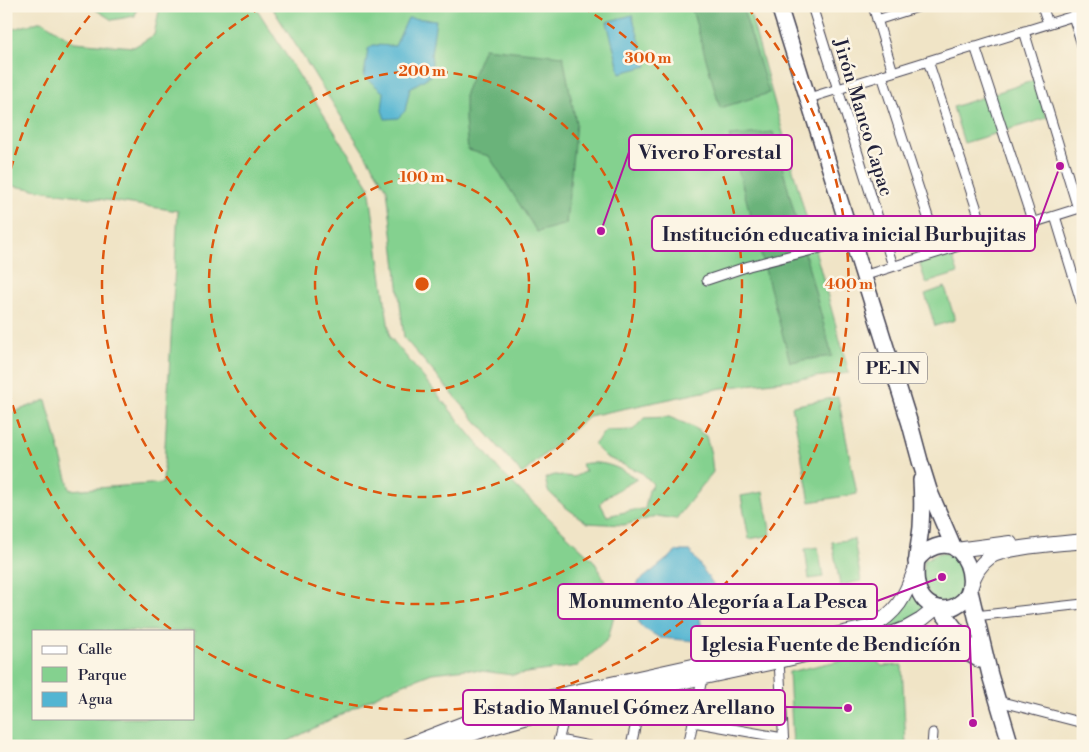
<svg xmlns="http://www.w3.org/2000/svg" width="1089" height="752" viewBox="0 0 1089 752" font-family="'Libre Bodoni',serif">
  <style>
    .green { fill: #84d18f; stroke: #537a65; fill-rule: evenodd }
    .forest { fill: #6bb37a; stroke: #466a5a }
    .water { fill: #53b5d2; stroke: #3a6c86 }
    .lines { fill: none; stroke-linecap: round; stroke-linejoin: round }
    .street-casing { stroke: #413f50; stroke-width: 11 }
    .primary-casing { stroke: #413f50; stroke-width: 16 }
    .highway-casing { stroke: #413f50; stroke-width: 18 }
    .street { stroke: #fff; stroke-width: 9 }
    .primary { stroke: #fff; stroke-width: 14 }
    .highway { stroke: #fff; stroke-width: 15 }
    .ring { fill: none; stroke: #de560e; stroke-width: 2.5; stroke-dasharray: 9 6 }
    .labels { text-anchor: middle; stroke-width: 5; stroke-linejoin: round; paint-order: stroke }
    .shield { fill: #fcf5e5; stroke: #63616e; stroke-width: 1 }
    .shield-label { font-size: 18px; font-weight: bold; fill: #22223b }
    .street-label { font-size: 19px; fill: #22223b; stroke: #fcf5e5 }
    .centre { fill: #de560e; stroke: #fcf5e5; stroke-width: 2.5 }
    .ring-label { font-size: 15px; text-anchor: middle; font-weight: bold; fill: #de560e; stroke: #fcf5e5; stroke-width: 5; stroke-linejoin: round; paint-order: stroke }
    .leader { fill: none; stroke: #b5179e; stroke-width: 2 }
    .callout-dot { fill: #b5179e; stroke: #fcf5e5; stroke-width: 2 }
    .callout { fill: #fcf5e5; stroke: #b5179e; stroke-width: 2 }
    .callout-label { font-size: 20px; text-anchor: middle; font-weight: bold; fill: #22223b }
  </style>
  <rect width="100%" height="100%" fill="#fcf5e5"/>
  <filter id="ink" filterUnits="userSpaceOnUse"><feTurbulence type="fractalNoise" baseFrequency=".02" numOctaves="2"/><feDisplacementMap in="SourceGraphic" scale="10" xChannelSelector="R" yChannelSelector="G"/><feConvolveMatrix kernelMatrix="1 2 1 2 8 2 1 2 1" color-interpolation-filters="sRGB"/></filter>
  <filter id="wash" filterUnits="userSpaceOnUse"><feTurbulence type="fractalNoise" baseFrequency=".0096" numOctaves="4" result="noise"/><feDisplacementMap in="SourceGraphic" scale="20" xChannelSelector="R" yChannelSelector="G"/><feGaussianBlur stdDeviation="1.12" result="paint"/><feColorMatrix in="noise" values="0 0 0 0 0 0 0 0 0 0 0 0 0 0 0 0 0 1.4 0 .05"/><feComposite in="paint" operator="in"/></filter>
  <g filter="url(#wash)">
    <rect width="100%" height="100%" fill="#f0e4c6"/>
    <path class="green" d="M90,6H137L135,16L112,20Z
      M160,6H255L369,186L390,337L502,473L594,561L617,603L608,639L578,666L512,675L466,669L432,673L386,691L279,746H6V415L46,400L70,490L163,483L178,211L6,185V31L42,21L74,42L134,47L154,35ZM34,631H194V718H34Z
      M271,6H748L849,373L722,388L589,416L522,474L404,338L387,189Z
      M1035,80L1047,118L964,143L953,107Z
      M951,252L958,273L926,283L919,262Z
      M945,287L955,320L935,326L925,294Z
      M838,397L857,494L810,502L792,406Z
      M669,417L691,426L706,436L711,454L713,472L676,519L657,516L624,525L587,523L564,506L548,491L545,478L555,475L574,477L586,471L581,464C604,460 618,467 637,479C624,487 611,492 600,503L607,516L634,510L645,509L649,490L653,484L642,473L606,457L594,445L605,431L633,430L644,418Z
      M763,492L771,535L749,539L741,496Z
      M854,539L861,581L840,585L832,542Z
      M818,547L823,577L809,579L805,549Z
      M939,553C958,552 961,568 965,584L955,601L934,602L922,582L924,560Z
      M912,592L926,608L908,624L711,667L873,631Z
      M869,654L882,666L902,665L906,746H793L789,672Z"/>
    <path class="forest" d="M691,6H742L769,93L720,108Z
      M484,48L563,56L576,123L566,224L537,232L489,156L468,150L465,120V93Z
      M773,132L832,356L790,362L729,136Z"/>
    <path class="water" d="M632,15L647,66L620,73L607,22Z
      M408,18L436,20L431,54L432,62L430,76L410,88L405,111L398,118L385,119L382,110L384,93L364,76L368,49L373,45L395,46Z
      M677,551H690L714,585L717,596L698,608L702,629L695,641L660,638L640,626L632,600L637,583Z"/>
  </g>
  <g filter="url(#ink)">
    <g class="lines">
      <g class="street-casing">
        <path id="street" d="M812,6L893,266
          M873,6L893,72
          M1042,6L1048,23
          M1073,16L1083,48
          M877,20L921,6
          M1024,31L1078,209
          M975,46L1033,223
          M928,61L986,237
          M882,75L939,251
          M809,98L1083,13
          M1055,216L1083,308
          M863,276L1083,207
          M707,280L749,266L852,240
          M975,616L1083,604
          M779,661L784,746
          M998,701L1083,723
          M693,722L783,738
          M559,740L589,746
          M557,746L564,718L558,703
          M631,746L640,704L636,693
          M688,746L703,674
          M932,746L933,733
          M1082,746L1083,744"/>
      </g>
      <g class="primary-casing">
        <path id="primary" d="M956,550L1010,543
          M971,586C974,574 980,564 990,557C1007,546 1061,544 1083,541
          M406,746L483,716L556,696L871,627C897,613 905,597 915,570
          M438,746L489,728L560,708L779,661L886,636L907,628L921,620L936,608"/>
      </g>
      <g class="highway-casing">
        <path id="highway" d="M779,6L910,424L920,461L929,490L954,548
          M916,562C924,549 945,538 959,551C972,565 977,595 957,605C951,609 942,610 935,607C905,596 919,550 921,527C922,511 922,496 921,480
          M970,591L990,675L1011,746
          M939,608L976,655
          M886,636C925,632 948,641 980,660"/>
      </g>
      <use href="#street" class="street"/>
      <use href="#primary" class="primary"/>
      <use href="#highway" class="highway"/>
    </g>
  </g>
  <g class="ring">
    <circle cx="422" cy="284" r="107"/>
    <circle cx="422" cy="284" r="213"/>
    <path d="M582 7A320 320 0 1 1 262 7"/>
    <path d="M171 629A427 427 0 0 1 7 384M7 184A427 427 0 0 1 97 7M747 7A427 427 0 0 1 196 646"/>
  </g>
  <g class="labels">
    <rect class="shield" x="859" y="352.5" width="68" height="31" rx="4"/>
    <g class="shield-label">
      <text x="893" y="374">PE-1N</text>
    </g>
    <g class="street-label">
      <text transform="translate(864 117) rotate(73)" y="7">Jirón Manco Capac</text>
    </g>
  </g>
  <circle cx="422" cy="284" r="8" class="centre"/>
  <g class="ring-label">
    <text x="648" y="63">300 m</text>
    <text x="422" y="76">200 m</text>
    <text x="422" y="182">100 m</text>
    <text x="849" y="289">400 m</text>
  </g>
  <path class="leader" d="M601 231L629 152M1060 166L1035 234M942 577L877 601M973 723L970 644M848 708L785 707"/>
  <g class="callout-dot">
    <circle cx="601" cy="231" r="5"/>
    <circle cx="1060" cy="166" r="5"/>
    <circle cx="942" cy="577" r="5"/>
    <circle cx="973" cy="723" r="5"/>
    <circle cx="848" cy="708" r="5"/>
  </g>
  <g class="callout">
    <rect x="629" y="135" width="163" height="35" rx="5"/>
    <rect x="652" y="216" width="383" height="35" rx="5"/>
    <rect x="558" y="584" width="319" height="35" rx="5"/>
    <rect x="691" y="626" width="279" height="35" rx="5"/>
    <rect x="463" y="690" width="322" height="35" rx="5"/>
  </g>
  <g class="callout-label">
    <text x="710" y="159">Vivero Forestal</text>
    <text x="844" y="241">Institución educativa inicial Burbujitas</text>
    <text x="718" y="608">Monumento Alegoría a La Pesca</text>
    <text x="831" y="651">Iglesia Fuente de Bendicíón</text>
    <text x="624" y="714">Estadio Manuel Gómez Arellano</text>
  </g>
  <rect width="1089" height="752" fill="none" stroke="#fcf5e5" stroke-width="25"/>
  <rect x="32" y="630" width="162" height="90" fill="#fcf5e5" stroke="#a5a1a1"/>
  <rect x="42" y="646" width="25" height="8" fill="#ffffff" stroke="#a5a1a1"/>
  <text x="78" y="654" font-size="15" fill="#22223b">Calle</text>
  <rect x="42" y="667" width="25" height="15" fill="#84d18f" stroke="#a5a1a1"/>
  <text x="78" y="680" font-size="15" fill="#22223b">Parque</text>
  <rect x="42" y="692" width="25" height="15" fill="#53b5d2" stroke="#a5a1a1"/>
  <text x="78" y="704" font-size="15" fill="#22223b">Agua</text>
</svg>
